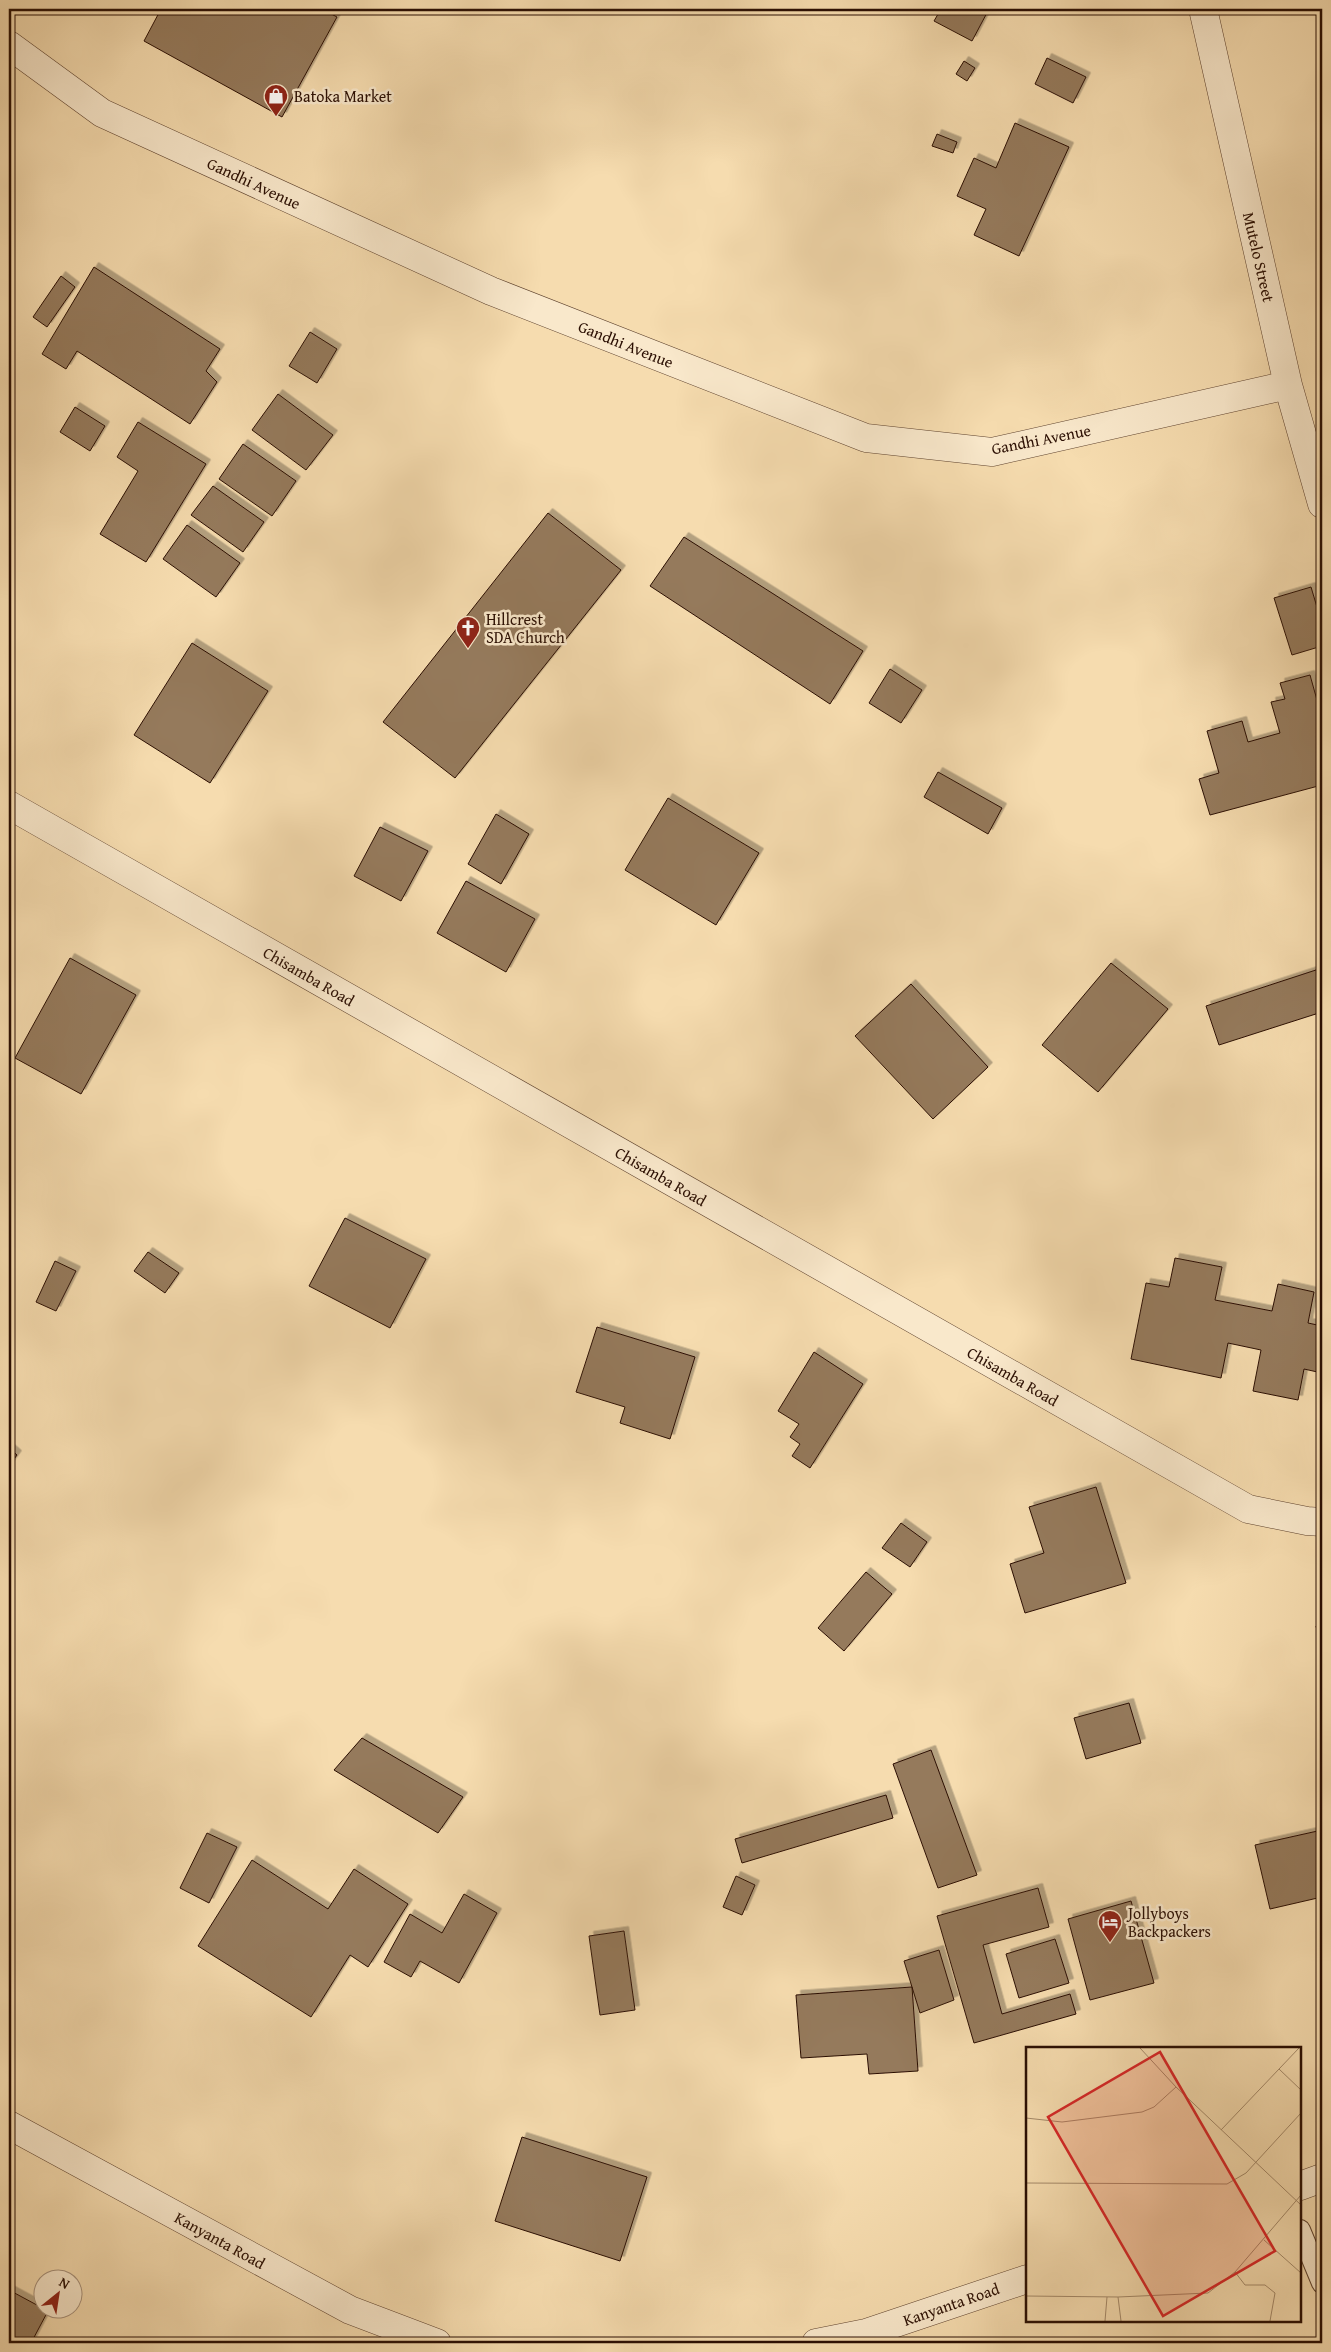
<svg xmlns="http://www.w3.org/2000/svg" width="1331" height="2352" viewBox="0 0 1331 2352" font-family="'Gentium Book Plus',serif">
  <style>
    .building { fill: #957a5c; stroke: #2b0f03; filter: url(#shadow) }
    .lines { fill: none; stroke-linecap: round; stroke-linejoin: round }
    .service-casing { stroke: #5e422e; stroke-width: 22 }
    .minor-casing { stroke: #5e422e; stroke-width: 29 }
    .service { stroke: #f9e8cb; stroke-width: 20 }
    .minor { stroke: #f9e8cb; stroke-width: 28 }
    .labels { text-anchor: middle; stroke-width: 5; stroke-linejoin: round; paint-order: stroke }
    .poi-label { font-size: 16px; fill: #2b0f03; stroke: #f9e8cb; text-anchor: start }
    .street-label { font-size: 16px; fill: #2b0f03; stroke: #f9e8cb }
    .inset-road { fill: none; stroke: #a58a6a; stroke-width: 1 }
    .view { fill: #d62828; fill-opacity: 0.15; stroke: #d62828; stroke-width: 2.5 }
    .inset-edge { fill: none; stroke: #2b0f03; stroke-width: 2.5 }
  </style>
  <defs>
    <filter id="shadow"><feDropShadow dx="4.5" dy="-4.5" stdDeviation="0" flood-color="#0004"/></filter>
  </defs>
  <rect width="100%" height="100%" fill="#f6dcaf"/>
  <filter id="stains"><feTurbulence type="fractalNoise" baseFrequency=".004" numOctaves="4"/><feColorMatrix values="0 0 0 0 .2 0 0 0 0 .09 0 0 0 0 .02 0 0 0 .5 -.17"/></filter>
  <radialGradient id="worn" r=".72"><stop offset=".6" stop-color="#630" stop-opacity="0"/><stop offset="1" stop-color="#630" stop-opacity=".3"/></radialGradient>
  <path class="building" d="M161,9H322L337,17L282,117L144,41Z
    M941,9H989L972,41L934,21Z
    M1047,58L1086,77L1073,103L1035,84Z
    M964,61L975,68L967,81L956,74Z
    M1015,123L1069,147L1019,256L974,235L986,209L957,196L974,158L996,168Z
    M937,134L957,142L953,153L932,146Z
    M94,267L220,349L206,371L217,382L190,424L77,351L66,369L42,354Z
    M61,276L75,287L47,327L33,317Z
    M310,332L337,349L317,383L289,366Z
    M278,394L333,435L306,470L252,430Z
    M75,407L105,426L90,451L60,432Z
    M138,422L206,464L146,562L100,534L138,471L117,457Z
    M243,444L296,481L272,516L219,479Z
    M213,486L264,522L243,552L191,515Z
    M548,513L621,570L455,778L383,722Z
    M187,525L240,563L216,597L163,559Z
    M684,537L863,651L830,704L650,586Z
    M1311,587L1322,624V646L1292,655L1274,598Z
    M192,643L268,691L210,783L134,735Z
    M890,669L922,690L901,723L869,703Z
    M1310,675L1322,718V785L1210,815L1199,779L1219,773L1207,731L1242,721L1248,742L1280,733L1271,702L1285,699L1280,683Z
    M938,772L1002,808L988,834L924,797Z
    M668,798L759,853L716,925L625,870Z
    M496,814L529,834L501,884L468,864Z
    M380,827L428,851L401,901L354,876Z
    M466,881L535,919L506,972L437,933Z
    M70,958L136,995L81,1094L15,1058Z
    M1111,963L1168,1009L1098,1092L1042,1045Z
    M1322,968V1012L1219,1045L1206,1006Z
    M911,984L988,1067L933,1119L855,1036Z
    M345,1218L426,1259L390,1328L309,1286Z
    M148,1252L179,1273L165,1293L134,1271Z
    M1175,1258L1222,1267L1215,1300L1272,1311L1278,1284L1314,1292L1308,1323L1322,1326V1373L1304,1369L1298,1400L1253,1391L1261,1350L1228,1343L1221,1378L1131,1359L1146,1283L1169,1287Z
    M55,1261L76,1271L56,1311L36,1302Z
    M597,1327L695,1357L670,1439L620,1423L625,1407L576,1392Z
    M814,1352L863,1384L810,1468L792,1456L800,1444L790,1437L799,1424L778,1411Z
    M9,1448L17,1455L9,1466Z
    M1096,1487L1126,1583L1025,1613L1010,1564L1044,1553L1029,1507Z
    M901,1523L927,1542L910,1567L882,1548Z
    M866,1572L892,1594L844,1651L818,1628Z
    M1322,1624V1652L1316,1626Z
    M1129,1703L1141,1743L1086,1759L1074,1718Z
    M362,1738L463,1797L438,1833L334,1770Z
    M931,1750L977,1875L938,1888L893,1764Z
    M886,1795L893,1818L742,1863L735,1839Z
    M1322,1830V1897L1270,1909L1255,1845Z
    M207,1833L237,1847L209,1903L180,1888Z
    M252,1860L328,1909L354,1869L408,1904L368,1967L350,1955L311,2017L198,1946Z
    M736,1876L755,1885L742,1915L723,1907Z
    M1038,1888L1049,1927L983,1945L1002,2014L1070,1994L1076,2014L974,2043L937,1916Z
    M464,1894L497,1913L459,1983L420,1961L411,1977L384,1962L410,1914L442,1933Z
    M1131,1901L1154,1983L1090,2000L1068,1919Z
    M624,1931L635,2010L600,2015L589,1936Z
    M1055,1939L1069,1983L1019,1998L1006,1954Z
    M939,1950L954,2000L920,2013L904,1961Z
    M912,1987L918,2071L869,2074L867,2054L801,2058L796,1995Z
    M522,2137L647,2177L620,2261L495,2221Z
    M9,2290L48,2311L31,2343H9Z"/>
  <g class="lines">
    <g class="service-casing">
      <path id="service" d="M1300,2230L1322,2283"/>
    </g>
    <g class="minor-casing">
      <path id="minor" d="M1203,9L1288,385L1322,504
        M9,45L102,113L491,291L866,438L992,452L1288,385
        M9,805L1248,1509L1307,1521L1322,1522
        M9,2125L350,2310L437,2343
        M1300,2186L1322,2178
        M816,2343L866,2333L1027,2279"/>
    </g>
    <use href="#service" class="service"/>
    <use href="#minor" class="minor"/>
  </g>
  <defs>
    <g id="shop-pin" transform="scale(1.25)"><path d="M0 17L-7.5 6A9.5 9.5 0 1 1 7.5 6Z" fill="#8f2418" stroke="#f9e8cb"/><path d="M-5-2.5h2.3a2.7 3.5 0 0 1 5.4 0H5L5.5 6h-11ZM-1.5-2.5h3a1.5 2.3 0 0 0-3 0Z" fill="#fff"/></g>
    <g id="church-pin" transform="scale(1.25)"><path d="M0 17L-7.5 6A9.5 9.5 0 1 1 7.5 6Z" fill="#8f2418" stroke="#f9e8cb"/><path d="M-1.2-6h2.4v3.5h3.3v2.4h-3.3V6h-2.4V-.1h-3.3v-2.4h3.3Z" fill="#fff"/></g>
    <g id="hotel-pin" transform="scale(1.25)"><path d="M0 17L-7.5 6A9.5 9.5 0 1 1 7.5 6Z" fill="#8f2418" stroke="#f9e8cb"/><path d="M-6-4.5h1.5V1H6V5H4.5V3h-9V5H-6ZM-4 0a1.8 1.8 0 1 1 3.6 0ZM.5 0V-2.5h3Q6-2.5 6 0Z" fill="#fff"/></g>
  </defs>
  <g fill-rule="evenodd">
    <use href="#shop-pin" x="276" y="96"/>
    <use href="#church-pin" x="468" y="628"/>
    <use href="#hotel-pin" x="1110" y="1922"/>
  </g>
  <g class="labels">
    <g class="poi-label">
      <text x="294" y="102">Batoka Market</text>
      <text x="486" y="625">Hillcrest<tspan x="486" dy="18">SDA Church</tspan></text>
      <text x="1128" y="1919">Jollyboys<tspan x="1128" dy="18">Backpackers</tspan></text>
    </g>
    <g class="street-label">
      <text transform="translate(254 183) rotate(25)" y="6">Gandhi Avenue</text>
      <text transform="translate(1259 257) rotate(77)" y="6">Mutelo Street</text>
      <text transform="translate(626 344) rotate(22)" y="6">Gandhi Avenue</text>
      <text transform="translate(1041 439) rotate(-11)" y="6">Gandhi Avenue</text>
      <text transform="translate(309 976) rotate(30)" y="6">Chisamba Road</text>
      <text transform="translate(661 1176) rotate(30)" y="6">Chisamba Road</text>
      <text transform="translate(1013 1376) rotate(30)" y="6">Chisamba Road</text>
      <text transform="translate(220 2240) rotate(29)" y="6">Kanyanta Road</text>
      <text transform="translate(951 2304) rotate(-19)" y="6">Kanyanta Road</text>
    </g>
  </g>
  <g transform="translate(1026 2047)">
    <rect width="275" height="275" fill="#f6dcaf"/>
    <path class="inset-road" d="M114,1L150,40L275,158M253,22L275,43M0,71L36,75L116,65L128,60L150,40M195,83L273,1M0,136L201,137L220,126L275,66M238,193L275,226M209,225L219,238H239L249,246L244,274M0,249L92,250L182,246L209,225L275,148M92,250L95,274M79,274L81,250"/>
    <path class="view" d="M134,5L249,204L137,269L22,70Z"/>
    <rect width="275" height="275" class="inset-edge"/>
  </g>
  <rect width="1331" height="2352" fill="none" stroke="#f6dcaf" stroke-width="30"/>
  <rect x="10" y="10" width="1311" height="2332" fill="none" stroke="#2b0f03" stroke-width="2.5"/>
  <rect x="15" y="15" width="1301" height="2322" fill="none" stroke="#2b0f03"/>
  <g transform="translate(58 2294) rotate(30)"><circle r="24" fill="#f9e8cb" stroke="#a7917b"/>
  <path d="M0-4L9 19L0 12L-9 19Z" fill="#8f2418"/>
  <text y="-8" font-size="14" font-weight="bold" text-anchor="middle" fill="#2b0f03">N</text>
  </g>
  <rect width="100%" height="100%" filter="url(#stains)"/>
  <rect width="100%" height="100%" fill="url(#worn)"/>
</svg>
